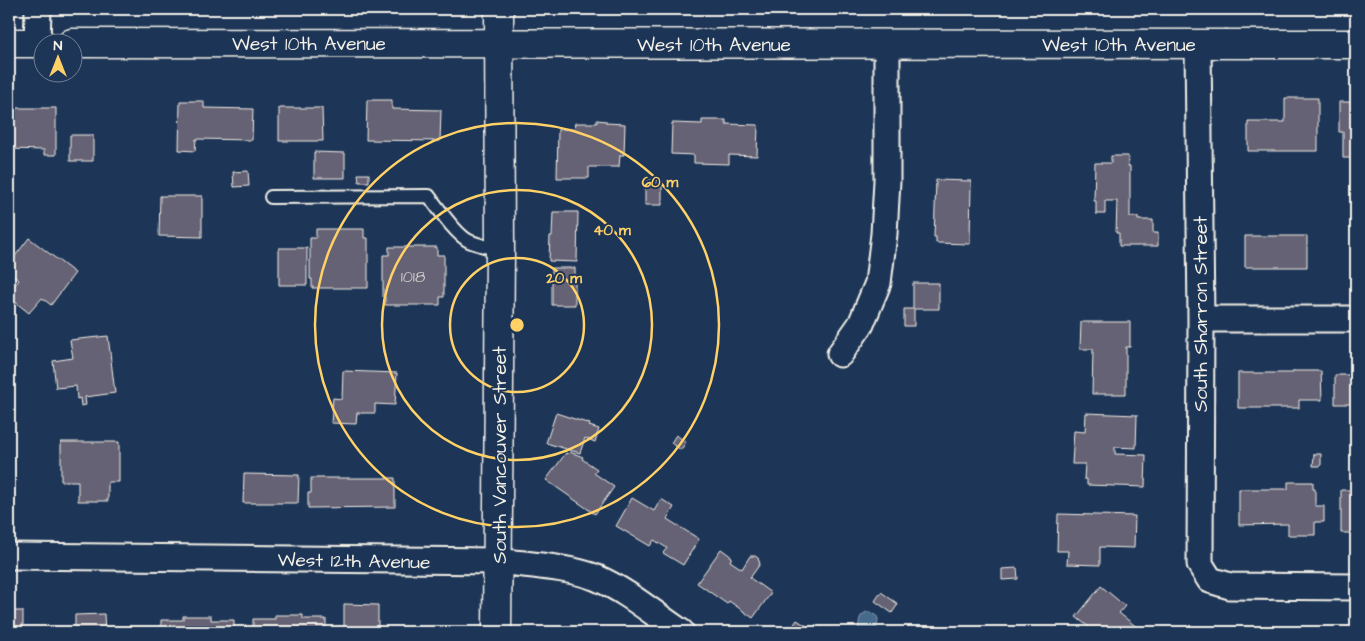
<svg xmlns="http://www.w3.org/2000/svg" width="1365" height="641" viewBox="0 0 1365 641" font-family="'Architects Daughter',sans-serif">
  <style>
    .water { fill: #456a8c; stroke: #8ba0b1 }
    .building { fill: #666274; stroke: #f4f1e8 }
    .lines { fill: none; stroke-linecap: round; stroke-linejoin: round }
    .lane-casing { stroke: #f4f1e8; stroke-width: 16 }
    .street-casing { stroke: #f4f1e8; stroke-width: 29 }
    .secondary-casing { stroke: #f4f1e8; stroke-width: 31 }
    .lane { stroke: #1d3557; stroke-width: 12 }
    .street { stroke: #1d3557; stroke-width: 25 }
    .secondary { stroke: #1d3557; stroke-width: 28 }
    .ring { fill: none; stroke: #ffd166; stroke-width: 2.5 }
    .labels { text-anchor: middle; stroke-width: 4; stroke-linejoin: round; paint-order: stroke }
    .number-label { font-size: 16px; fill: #d0cdcb }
    .street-label { font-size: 19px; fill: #f4f1e8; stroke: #1d3557 }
    .centre { fill: #ffd166; stroke: #1d3557; stroke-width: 2.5 }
    .ring-label { font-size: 15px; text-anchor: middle; font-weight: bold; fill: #ffd166; stroke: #1d3557; stroke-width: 4; stroke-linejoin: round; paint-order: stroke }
  </style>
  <rect width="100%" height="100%" fill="#1d3557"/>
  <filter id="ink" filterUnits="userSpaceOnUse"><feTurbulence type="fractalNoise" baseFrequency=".02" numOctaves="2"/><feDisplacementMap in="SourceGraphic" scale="10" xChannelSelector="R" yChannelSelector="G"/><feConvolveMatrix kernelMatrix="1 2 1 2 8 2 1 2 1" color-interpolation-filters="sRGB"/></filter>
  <g filter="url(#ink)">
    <path class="water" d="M867,612C881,613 880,623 873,632H857C861,624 856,616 867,612Z"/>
    <path class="building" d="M1285,98H1318V151H1248V122H1285Z
      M367,100H392V109L441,110L440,141L366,140Z
      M180,101H204V108L253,109L252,140L196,139L195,151L179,150Z
      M1339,102H1356V158H1343V132H1339Z
      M9,108H56V155H44V150L9,149Z
      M279,108H322L323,141H279Z
      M597,120L606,121V123L625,124L624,155H620L619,167H589V178H557L558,129H574L575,123H597Z
      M702,120H726V124L758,125L757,156L729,155V164L694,163V155L671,154L672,123L702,124Z
      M70,135H93V161H70Z
      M314,152L345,153V178H314Z
      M1111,156H1128V166H1130V217H1138V220H1153V233H1158V246H1119V233H1116L1117,201H1105V214H1096V201H1094L1095,163H1111Z
      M248,171L249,186L234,187L233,172Z
      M358,174H369V182H359Z
      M645,180H662V205H645Z
      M936,180L971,181L970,244L936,243V237H934Z
      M160,196H202V237L159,236Z
      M553,212H578L577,262L549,261L550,236H552Z
      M316,229H364V238H368V288H312V279H310V238H316Z
      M1245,236H1307V267H1245Z
      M29,238L75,273L51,305L42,298L29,313L9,297V292L19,280L9,272V264Z
      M389,247H437V255H444V297H440V305H385V297H383V255H389Z
      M279,248H307V285H279Z
      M552,268H575V305H552Z
      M913,283H939V309H914V326H904V309H913Z
      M1081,322H1130V347H1126V394H1092L1093,349H1080Z
      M108,336L115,393L85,397L86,405L81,406L80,398L77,399L76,386L56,388L53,361L73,358L70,340Z
      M343,371L397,373L395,405L375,404V413H357L356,424L331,423L333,398L342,399Z
      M1293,371H1321L1322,400H1299V408H1238V373H1293Z
      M1335,375H1356V404H1335Z
      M556,413L590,424L589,426L599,429L595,442L585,438L580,453L546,443Z
      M1086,413L1137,415L1136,448L1115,447V454L1146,455L1145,487L1087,485V479H1084L1085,464H1072L1074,431L1085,432Z
      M676,435L686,442L681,450L671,443Z
      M61,442H119V482H108V501H78V481H61Z
      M570,452L583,457L582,459L597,469L594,473L614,487L595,514L546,480L566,453L568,454Z
      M1314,454H1321V466H1313Z
      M244,474L299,475L298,503H243Z
      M311,478H395V507L308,508V493H311Z
      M1288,482H1313V489H1315V506H1324V522H1315V535H1288V524L1239,525V489H1288Z
      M1356,487V533H1341V490H1356Z
      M632,498L654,511L661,499L674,507L667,519L699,539L683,565L663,553L667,548L654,540L650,546L616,526Z
      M1058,514L1135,516L1134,548L1100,547V565L1067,564L1068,551H1057Z
      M721,549L732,557L730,561L742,569L750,556H755L758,558L760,564L750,578L771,593L753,618L729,601L727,604L697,583Z
      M1017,568L1018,579L1002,580V569Z
      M1101,586L1125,606L1119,613L1143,632H1095L1076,617Z
      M881,592L898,604L892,613L875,601Z
      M344,604L378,605V632H344Z
      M9,611H23V632H9Z
      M104,614L105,632H75V615Z
      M275,615H303V619H326V632H253V619H275Z
      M183,616H211V620H234V632H161V620H183Z
      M797,620L816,632H789Z
      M567,627L576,632H563Z
      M822,627L830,632H819Z
      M396,629H424V632H396Z"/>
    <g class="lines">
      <g class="lane-casing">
        <path id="lane" d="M271,197L429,196C438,208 456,235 469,241C478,245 490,247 500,251"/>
      </g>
      <g class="street-casing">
        <path id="street" d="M37,43L38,9
          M1198,44L1201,319L1200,564L1210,580L1230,586L1356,587
          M1201,319H1356
          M840,354L861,324L878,283L884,234L887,181V44
          M9,556L498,561C527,565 570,567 597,578C627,591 654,614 681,632"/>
      </g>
      <g class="secondary-casing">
        <path id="secondary" d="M9,43H42
          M72,43L1356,44
          M497,632L500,251L499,9"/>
      </g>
      <use href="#lane" class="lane"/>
      <use href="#street" class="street"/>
      <use href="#secondary" class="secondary"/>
    </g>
  </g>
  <g class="ring">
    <circle cx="517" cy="325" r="67"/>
    <circle cx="517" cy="325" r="135"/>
    <circle cx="517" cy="325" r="202"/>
  </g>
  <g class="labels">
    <g class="number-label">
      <text x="413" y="282">1018</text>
    </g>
    <g class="street-label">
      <text x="309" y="50">West 10th Avenue</text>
      <text x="714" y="51">West 10th Avenue</text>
      <text x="1119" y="51">West 10th Avenue</text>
      <text transform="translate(1200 314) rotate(-90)" y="7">South Sharron Street</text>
      <text transform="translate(499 455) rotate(-90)" y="7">South Vancouver Street</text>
      <text transform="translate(354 560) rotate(1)" y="7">West 12th Avenue</text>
    </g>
  </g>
  <circle cx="517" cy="325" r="8" class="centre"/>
  <g class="ring-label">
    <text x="660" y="187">60 m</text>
    <text x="612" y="235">40 m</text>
    <text x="564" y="283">20 m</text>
  </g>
  <rect width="1365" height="641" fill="none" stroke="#1d3557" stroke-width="30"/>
  <rect x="15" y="15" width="1335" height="611" fill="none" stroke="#f4f1e8" stroke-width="2" filter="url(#ink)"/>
  <g transform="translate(58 58)"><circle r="24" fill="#1d3557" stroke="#738091"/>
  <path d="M0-4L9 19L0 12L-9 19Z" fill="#ffd166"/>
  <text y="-8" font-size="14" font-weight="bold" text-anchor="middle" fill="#f4f1e8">N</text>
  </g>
</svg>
